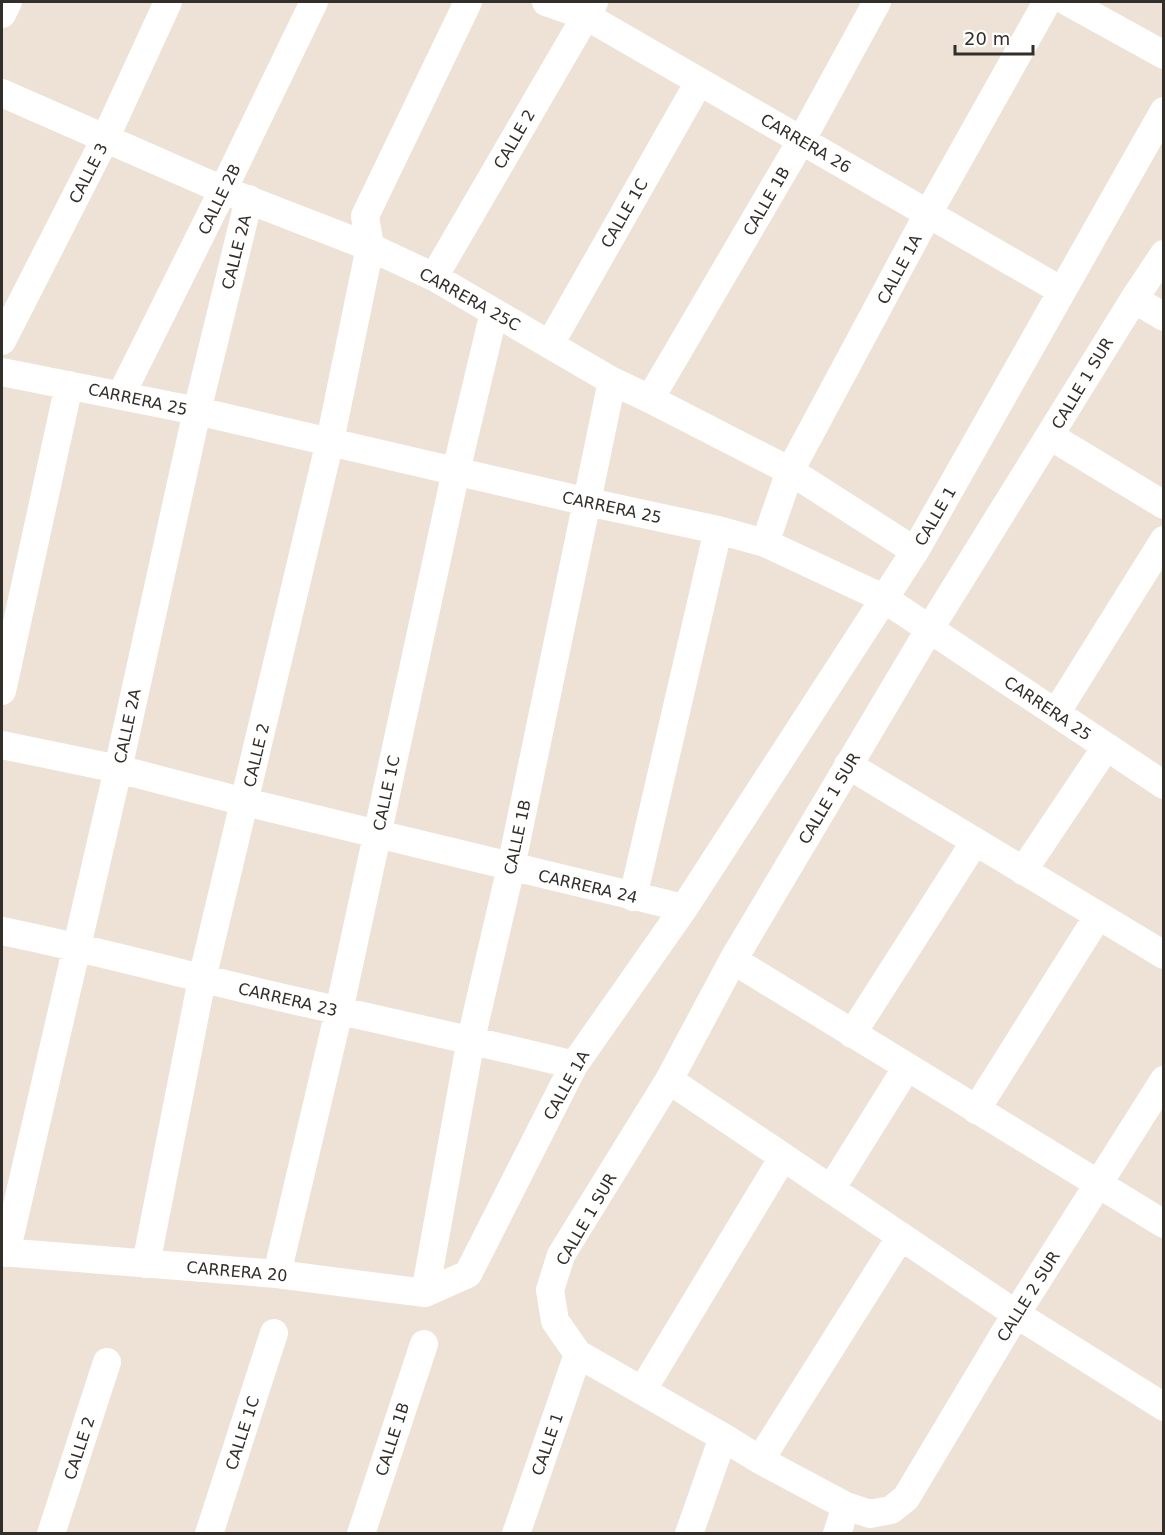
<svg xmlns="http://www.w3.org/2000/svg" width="1165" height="1535" viewBox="0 0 1165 1535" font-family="'DejaVu Sans',sans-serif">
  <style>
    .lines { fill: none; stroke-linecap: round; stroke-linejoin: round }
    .street { stroke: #fff; stroke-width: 28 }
    .labels { text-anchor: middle; stroke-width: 4.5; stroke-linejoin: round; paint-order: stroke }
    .street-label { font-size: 16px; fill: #322e29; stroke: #fff }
  </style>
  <rect width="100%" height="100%" fill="#ede2d5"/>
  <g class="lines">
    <path class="street" d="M546,2L586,16L1062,291
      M1068,2L1164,55
      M2,14L8,2
      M2,93L223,190L370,247L434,277L612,381L650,399L790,471L915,551
      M1164,254L1134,299L929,630L733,960L669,1080L561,1255L550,1290L555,1321L578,1354L723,1437L760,1460L846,1506L870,1514L891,1510L906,1498L1016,1314L1164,1080
      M434,277L594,2
      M1134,299L1164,317
      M2,341L105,139L168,2
      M550,344L699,82
      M2,372L197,411L588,502L718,530L765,543L883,598L1164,785
      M121,395L223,190L314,2
      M650,399L801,141L877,2
      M1050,436L1164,505
      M765,543L790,471L929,212L1047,2
      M2,691L69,385
      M1056,713L1164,540
      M2,745L118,769L245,802L684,908
      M848,765L1164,955
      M1023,871L1106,747
      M633,897L718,530
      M2,931C87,948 170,971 254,991C361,1016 468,1039 574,1065
      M733,960L1164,1224
      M852,1034L974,843
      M669,1080L1016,1314L1164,1407
      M976,1110L1098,916
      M831,1189L907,1067
      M2,1252L277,1274L425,1293L468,1274L574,1065L684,908L915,551L1164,111
      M6,1253L118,769L197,411L249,199
      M146,1264L202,979L330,441L370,247L365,216L468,2
      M277,1274L339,1011L456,471L494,312
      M425,1293L471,1039L511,867L612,381
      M642,1391L783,1157
      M760,1460L901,1236
      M51,1534L107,1362
      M209,1534L274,1333
      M361,1534L424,1344
      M516,1534L578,1354
      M689,1534L723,1437
      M837,1534L846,1506"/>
  </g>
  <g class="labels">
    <g class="street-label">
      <text transform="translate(514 139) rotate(-60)" y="6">CALLE 2</text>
      <text transform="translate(806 143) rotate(30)" y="6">CARRERA 26</text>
      <text transform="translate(88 173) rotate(-63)" y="6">CALLE 3</text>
      <text transform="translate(219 199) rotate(-64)" y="6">CALLE 2B</text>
      <text transform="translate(766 201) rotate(-60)" y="6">CALLE 1B</text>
      <text transform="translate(624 213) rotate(-60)" y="6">CALLE 1C</text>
      <text transform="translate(236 252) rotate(-76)" y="6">CALLE 2A</text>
      <text transform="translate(899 269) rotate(-62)" y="6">CALLE 1A</text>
      <text transform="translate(470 299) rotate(29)" y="6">CARRERA 25C</text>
      <text transform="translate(1082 383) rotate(-59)" y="6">CALLE 1 SUR</text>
      <text transform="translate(138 399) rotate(12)" y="6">CARRERA 25</text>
      <text transform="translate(612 507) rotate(12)" y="6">CARRERA 25</text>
      <text transform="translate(935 516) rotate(-60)" y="6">CALLE 1</text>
      <text transform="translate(1048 708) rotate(34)" y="6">CARRERA 25</text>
      <text transform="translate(127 726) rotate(-78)" y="6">CALLE 2A</text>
      <text transform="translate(256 755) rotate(-77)" y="6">CALLE 2</text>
      <text transform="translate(386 793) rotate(-78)" y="6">CALLE 1C</text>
      <text transform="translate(829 798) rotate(-59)" y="6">CALLE 1 SUR</text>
      <text transform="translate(517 837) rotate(-78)" y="6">CALLE 1B</text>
      <text transform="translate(588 886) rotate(13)" y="6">CARRERA 24</text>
      <text transform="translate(288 999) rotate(13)" y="6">CARRERA 23</text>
      <text transform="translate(566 1085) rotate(-61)" y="6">CALLE 1A</text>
      <text transform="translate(586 1219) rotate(-60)" y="6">CALLE 1 SUR</text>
      <text transform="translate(237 1271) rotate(5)" y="6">CARRERA 20</text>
      <text transform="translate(1028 1296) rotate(-58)" y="6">CALLE 2 SUR</text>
      <text transform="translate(242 1433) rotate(-72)" y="6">CALLE 1C</text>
      <text transform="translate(392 1439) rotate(-72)" y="6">CALLE 1B</text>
      <text transform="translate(547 1444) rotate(-71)" y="6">CALLE 1</text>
      <text transform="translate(79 1448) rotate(-72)" y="6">CALLE 2</text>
    </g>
  </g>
  <rect width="1165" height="1535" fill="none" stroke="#322e29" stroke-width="6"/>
  <path d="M955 45v9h78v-9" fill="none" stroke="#322e29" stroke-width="3"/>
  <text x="964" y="45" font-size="18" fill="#322e29" stroke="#ffffff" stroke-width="4.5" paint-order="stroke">20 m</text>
</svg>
